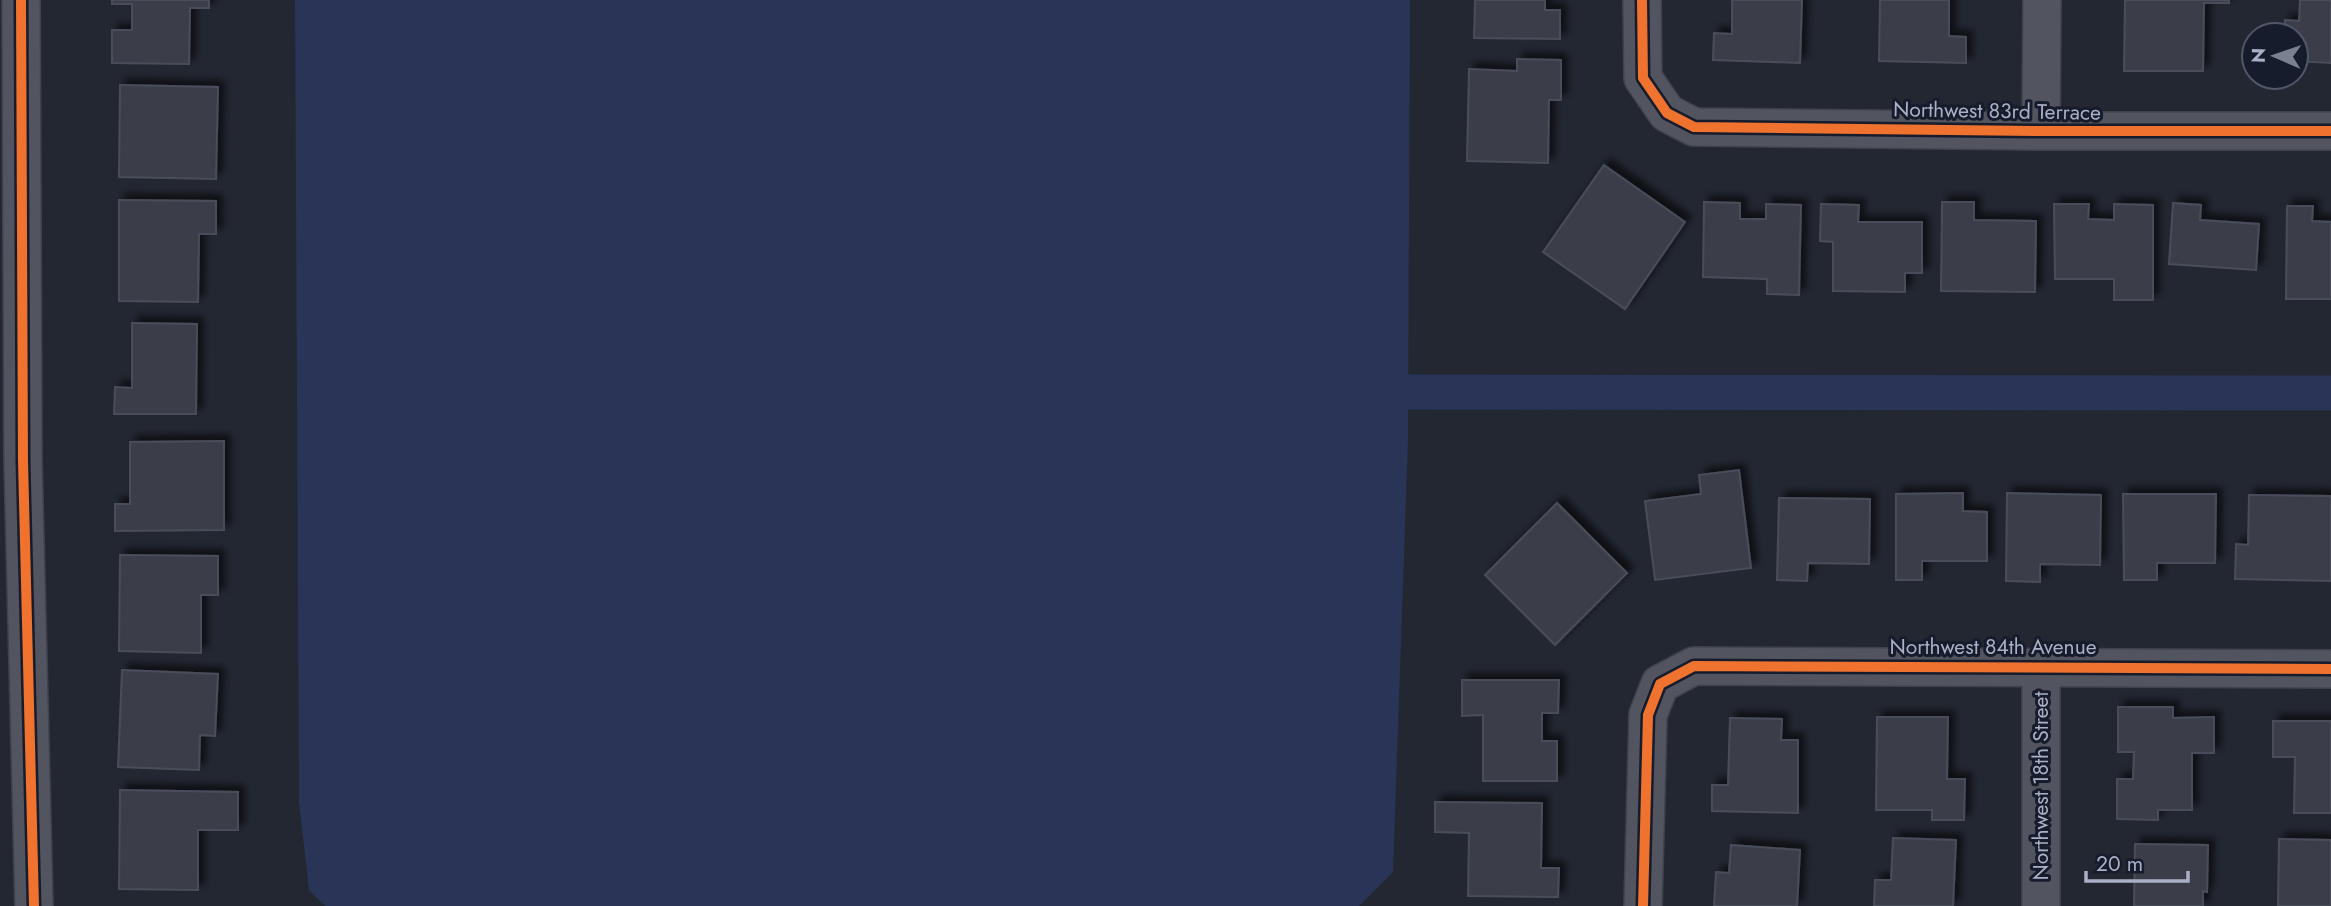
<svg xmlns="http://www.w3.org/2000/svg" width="2331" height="906" viewBox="0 0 2331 906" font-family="Jost,sans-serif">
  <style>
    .water { fill: #293456 }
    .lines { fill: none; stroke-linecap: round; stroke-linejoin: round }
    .canal { stroke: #293456; stroke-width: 35 }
    .building { fill: #3b3e48; stroke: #4a4e5a; stroke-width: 2; filter: url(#shadow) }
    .minor-casing { stroke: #3f424a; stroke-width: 40 }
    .minor { stroke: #525560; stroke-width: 37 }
    .cycleway-casing { stroke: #161c2c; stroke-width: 15 }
    .cycleway { stroke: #ef722f; stroke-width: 10 }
    .labels { text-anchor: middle; stroke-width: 6; stroke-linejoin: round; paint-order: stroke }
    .street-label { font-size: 21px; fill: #aab0c5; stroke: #161c2c }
  </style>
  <defs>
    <filter id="shadow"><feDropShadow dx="6" dy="-6" stdDeviation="3.5" flood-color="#0009"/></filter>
  </defs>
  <rect width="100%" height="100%" fill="#232731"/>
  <path class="water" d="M295,0H1410L1408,440L1393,872L1359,906H325L309,890L299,802Z"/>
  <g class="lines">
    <path class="canal" d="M1408,392L2331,393"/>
  </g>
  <path class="building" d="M112,0H209V8H190L189,64L112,63V30H132V4H112Z
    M1475,0H1545V10H1560V39L1474,38Z
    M1732,0H1802L1800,63L1713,60L1714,33L1732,34Z
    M1880,0H1949V36L1966,37V63L1879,61Z
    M2125,0H2229V3H2204L2203,71H2124Z
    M2300,0H2331V63L2296,61V35H2284L2285,20L2299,21Z
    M1517,59L1561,60V100H1549L1548,163L1467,161L1469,69L1517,71Z
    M120,85L218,87L216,179L119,177Z
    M1604,165L1685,222L1625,309L1543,252Z
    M119,200L216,201V234H199L198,302L119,301Z
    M1704,202L1740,203V219H1766V204L1801,205L1799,295L1767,294V279L1703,277Z
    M1942,202H1974V220L2036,221L2035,292L1941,291Z
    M2173,203L2201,205L2200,220L2259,224L2256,270L2169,264Z
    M1821,204L1859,205L1858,222H1922V273H1905V292L1833,291V242L1820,241Z
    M2054,204H2089L2088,219L2114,220V204L2153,205V300H2114V279H2055Z
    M2287,206H2313L2312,221L2331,222V299H2286Z
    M132,323L197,324L196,414H114L115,387L132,388Z
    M224,441V530L115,531V504H130V442Z
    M1739,470L1751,568L1655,580L1645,501L1701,494L1699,475Z
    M1963,493V511L1987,512V561H1922V580H1896V494Z
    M2007,493L2101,495L2100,565L2040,564V582L2006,581Z
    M2123,494H2216L2215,563H2157V580H2124Z
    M2249,495L2331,496V581L2235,579L2236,544L2248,545Z
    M1779,498L1870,499L1869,564L1808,563L1807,581L1777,580Z
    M1557,503L1627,573L1555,645L1485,575Z
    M120,555L218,556V595H201V653L119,651Z
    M122,670L218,674L215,736L200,735L199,770L118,767Z
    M1462,680H1559L1558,713H1542V741H1557V781H1483V715L1462,716Z
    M2118,707H2173V718L2214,717V753H2192V810H2158V820L2117,819V779H2133L2134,752H2118Z
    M1877,717H1948L1947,779H1965L1964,820H1932V810H1876Z
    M1730,718L1782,719L1781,740H1798V813L1712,811V785H1728Z
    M2273,721H2331V813H2294L2295,757H2273Z
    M120,790L238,792V830H198V890L119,889Z
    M1435,802L1542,803L1541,868H1559L1558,897L1468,896L1469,833L1435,832Z
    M1893,838L1956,840L1953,906H1874L1875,880H1891Z
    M2279,839L2331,840V906H2278Z
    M2135,844L2208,845L2207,892L2203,891V906H2134Z
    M1731,845L1800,850L1797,906H1714L1716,872L1729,873Z"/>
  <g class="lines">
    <g class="minor-casing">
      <path id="minor" d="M21,0L23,461L34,906
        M1642,0L1643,78L1667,113L1694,127L2041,131H2331
        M2041,131L2042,0
        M1643,906L1648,715L1660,684L1694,666L2331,669
        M2041,906V666"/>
    </g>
    <use href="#minor" class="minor"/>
    <g class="cycleway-casing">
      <path id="cycleway" d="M21,0L23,461L34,906
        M1642,0L1643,78L1667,113L1694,127L2041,131H2331
        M1643,906L1648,715L1660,684L1694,666L2331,669"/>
    </g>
    <use href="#cycleway" class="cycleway"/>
  </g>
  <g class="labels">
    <g class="street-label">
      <text transform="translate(1997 111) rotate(1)" y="7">Northwest 83rd Terrace</text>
      <text x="1993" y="654">Northwest 84th Avenue</text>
      <text transform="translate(2041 786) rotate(-90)" y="7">Northwest 18th Street</text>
    </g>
  </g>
  <g transform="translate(2275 56) rotate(272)"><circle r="33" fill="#161c2c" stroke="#515769" stroke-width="2"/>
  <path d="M0-5L12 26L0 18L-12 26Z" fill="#7b8091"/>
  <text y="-10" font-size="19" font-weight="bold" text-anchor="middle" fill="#aab0c5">N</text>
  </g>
  <path d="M2086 871v10h102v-10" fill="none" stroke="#aab0c5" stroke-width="3.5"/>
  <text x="2096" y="871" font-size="21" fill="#aab0c5" stroke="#161c2c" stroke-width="5" paint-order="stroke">20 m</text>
</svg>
